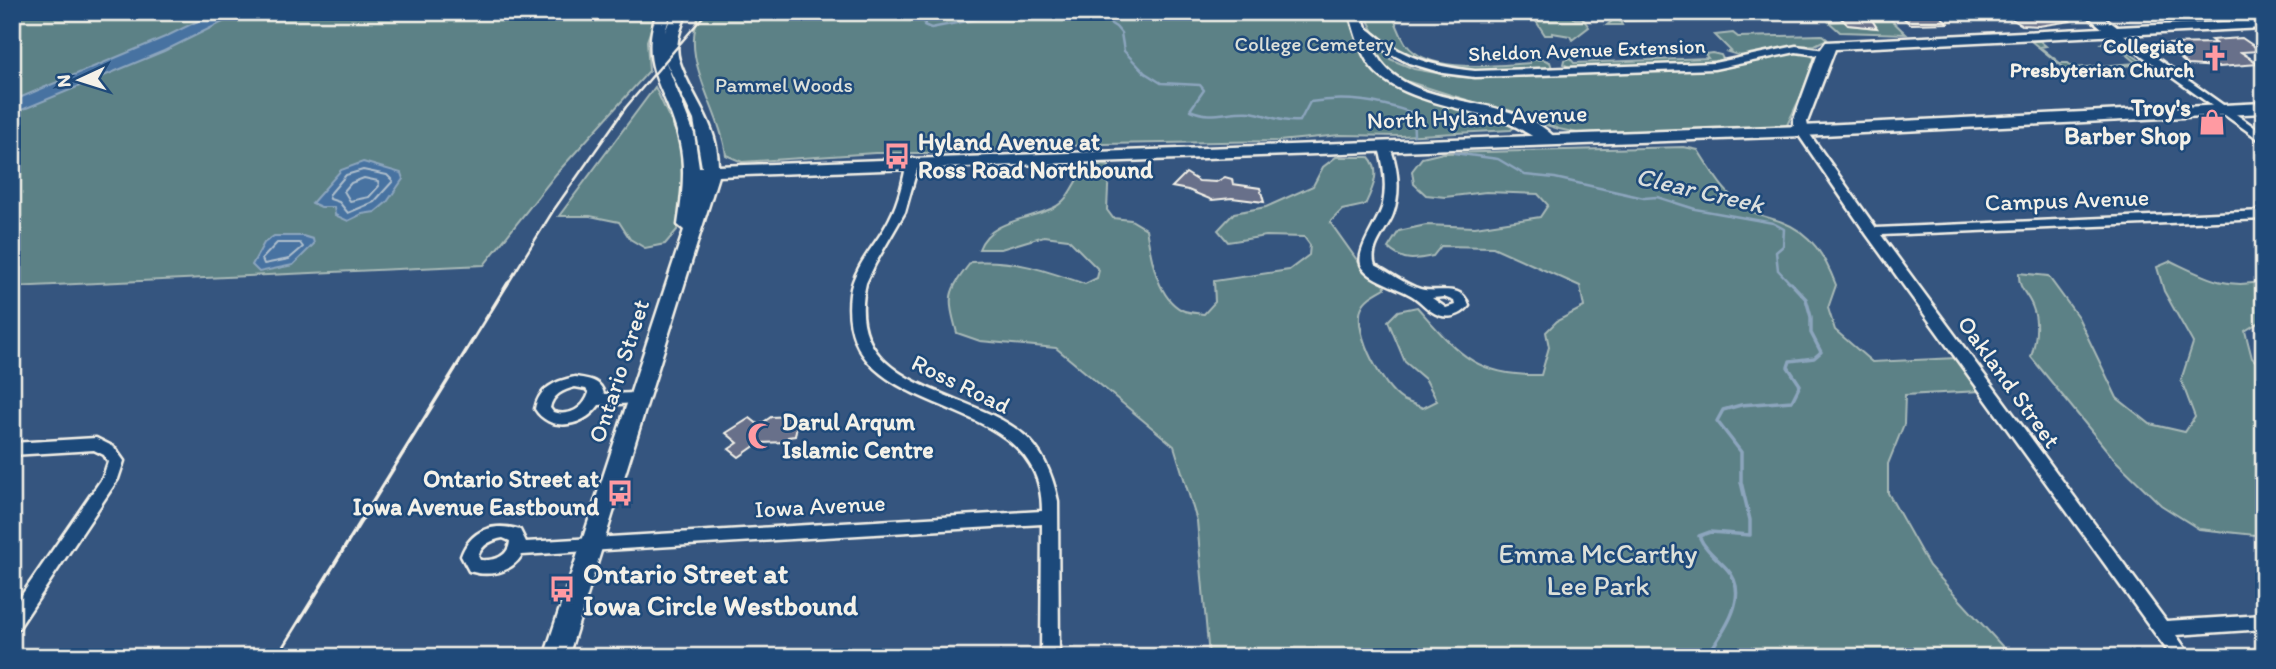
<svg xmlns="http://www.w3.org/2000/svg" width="2276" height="669" viewBox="0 0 2276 669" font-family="Itim,sans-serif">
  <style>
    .green { fill: #5c8186; stroke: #a8b9b7; stroke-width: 2 }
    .water { fill: #4672a1; stroke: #8ca5bd; stroke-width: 2 }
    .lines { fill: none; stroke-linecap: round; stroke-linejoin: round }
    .shore { stroke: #aebecc; stroke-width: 2 }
    .stream-far1 { stroke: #8ca5bd; stroke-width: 2.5 }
    .stream { stroke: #8ca5bd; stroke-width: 3.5 }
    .building { fill: #676f8a; stroke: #f4f1e8; stroke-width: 2 }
    .minor-casing { stroke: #f4f1e8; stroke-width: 5 }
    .tertiary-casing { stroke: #f4f1e8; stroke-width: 5 }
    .secondary-casing { stroke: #f4f1e8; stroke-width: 5 }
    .minor { fill: #1f4a7a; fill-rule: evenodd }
    .tertiary { fill: #1f4a7a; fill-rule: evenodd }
    .secondary { fill: #1f4a7a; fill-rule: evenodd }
    .rail-far1 { stroke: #f4f1e8; stroke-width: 2.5 }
    .rail { stroke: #f4f1e8; stroke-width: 3.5 }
    .labels { text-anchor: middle; stroke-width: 5; stroke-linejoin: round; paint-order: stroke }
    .far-park-label { font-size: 21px; fill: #dde0d9; stroke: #1f4a7a }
    .far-poi-label { font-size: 21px; font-weight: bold; fill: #f4f1e8; stroke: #1f4a7a; text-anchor: end }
    .far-street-label { font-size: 21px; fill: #f4f1e8; stroke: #1f4a7a }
    .poi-label { font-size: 24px; font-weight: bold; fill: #f4f1e8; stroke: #1f4a7a; text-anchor: end }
    .street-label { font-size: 24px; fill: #f4f1e8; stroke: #1f4a7a }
    .water-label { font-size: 26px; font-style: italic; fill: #dadedd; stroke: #1f4a7a }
    .near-park-label { font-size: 28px; fill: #dde0d9; stroke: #1f4a7a }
    .near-poi-label { font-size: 28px; font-weight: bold; fill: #f4f1e8; stroke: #1f4a7a; text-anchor: start }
  </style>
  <rect width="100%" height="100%" fill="#35557f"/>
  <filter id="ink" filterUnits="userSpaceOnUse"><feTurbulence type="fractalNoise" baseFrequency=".0143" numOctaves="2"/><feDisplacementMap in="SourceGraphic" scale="14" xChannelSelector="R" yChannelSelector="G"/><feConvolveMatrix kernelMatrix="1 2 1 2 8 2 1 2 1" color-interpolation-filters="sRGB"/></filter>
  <g filter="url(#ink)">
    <path class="green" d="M12,12H657L647,41L649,71L556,174L484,265L12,287Z
      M701,12H1346C1361,51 1360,67 1399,87L1512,125L1513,128L1511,130L1401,136L1340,135L1279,141L1104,144L928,153H875L742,162L726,155C720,108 677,56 701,12Z
      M1364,12H1398L1401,18L1394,19C1398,27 1401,37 1406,44C1429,75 1497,65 1530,63V60L1542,59L1550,62L1552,68L1461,71L1413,60L1377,38Z
      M1530,12H1567L1575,19H1583L1589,27L1572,40L1570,36L1552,33V35H1545Z
      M1623,12H1669L1675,19L1620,21L1622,25H1607Z
      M1867,12L1885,14L1906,34L1840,32L1829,22L1844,21L1848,25L1877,28Z
      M1733,33L1738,37L1822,35L1827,39L1815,45L1792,46L1744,57L1728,52L1731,51L1715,35Z
      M2108,38L2145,64L2068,71L2031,41H2040L2046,46L2040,47L2060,63H2068L2074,68L2137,63L2113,43H2102Z
      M1370,40L1389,52L1390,59L1414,69L1459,77L1491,78L1715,68L1797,51L1809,53L1815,59L1800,98L1787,125L1776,127L1608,133H1577L1559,129L1403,80L1380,64Z
      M1712,53L1721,55L1724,61L1573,69L1563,64L1564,60L1570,58L1574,63L1708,58L1705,54Z
      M655,87L681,143L684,192L677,230L665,244L645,248L630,239L619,222L590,216H559Z
      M1684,147L1698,150C1712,172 1727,199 1751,211C1760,216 1772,218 1782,222C1812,233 1825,257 1836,285L1828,308L1835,330L1872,362L1957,358L1980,391L1905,395L1904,424L1888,464V493L1929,566L2012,657H1209L1197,521L1174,446L1056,348L980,341L957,333C947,296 947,293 971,262C1014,259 1044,270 1085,284L1097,278L1099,270L1068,239L1044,236L1001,249H979C990,220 1028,220 1053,208C1080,195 1071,160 1109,166L1107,210L1113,218L1131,220L1146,229C1151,255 1156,297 1182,310C1188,313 1198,313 1204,314L1215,302L1214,281L1289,270L1309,255L1310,245L1304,237L1266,236L1228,242L1218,230L1234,213L1266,207L1313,186L1323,167L1336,157H1369C1382,171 1372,190 1365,205L1342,210L1330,222L1364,270L1384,281L1385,288C1376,293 1364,299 1361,309C1354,334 1382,387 1403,400C1409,403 1417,405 1423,408L1437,401L1426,380L1405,362L1388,321L1398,311L1417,307C1458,353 1475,377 1541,375L1549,347L1546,332L1557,321L1584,307L1580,286L1493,247L1441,246L1433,256C1414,260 1403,262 1388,248L1399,231L1426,225L1475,227L1540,217L1548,205L1538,194L1486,192L1445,197L1426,195L1414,184L1412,171L1422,158L1443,153Z
      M2171,261C2205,277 2226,290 2264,281V319L2245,331L2252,358L2264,369V536L2199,529L2161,505L2114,459L2031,357C2036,341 2039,324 2033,308C2028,293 2018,290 2019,273L2048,276L2078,317L2117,398L2150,424L2185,432L2195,417L2181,380L2193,343L2164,291L2157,267Z"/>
    <path class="water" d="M216,12H243L164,51L12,114V101L165,37Z
      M363,162L401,173L403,179L387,202L375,212L362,214L348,221L335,215L334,207H321L312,203L341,170Z
      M274,236H303L313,239L314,244L293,265L259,272L252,265L264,243Z"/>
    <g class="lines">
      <path class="shore" d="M363,170L387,175L393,181L374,202L348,213L339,202L330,199L329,195L346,175Z
        M364,178L378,181L379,186L369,197L350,201L344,191L351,183Z
        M277,243H300L303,247L289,259L264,264L262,259Z"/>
      <path class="stream-far1" d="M872,12L875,16L897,12
        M924,12L929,16L924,25L931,28L1013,12
        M1092,12L1116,27L1121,33L1124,51L1145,73L1161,83L1200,85L1204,90L1190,110C1212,120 1228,110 1251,112C1268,115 1282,123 1300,121L1310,102C1347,96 1378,101 1413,113L1414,135
        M1454,153L1498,159L1525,175L1555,178L1644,198L1657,197L1695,209L1773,223L1784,229L1783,246L1776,252L1778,270L1792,285"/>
      <path class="stream" d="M1706,657C1722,634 1752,595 1727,569C1717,558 1705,550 1699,536L1710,532L1750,535V520L1741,482V452L1717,421L1723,410L1741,405L1792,401L1800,385L1788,367L1790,361L1814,358L1821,352L1811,333V317L1806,299L1791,283"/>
    </g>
    <path class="building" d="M1835,12H1867L1877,28L1848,25Z
      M1897,12H1936L1948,23L1910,24Z
      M2000,12H2059L2070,21L2039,26L2022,25Z
      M2242,38L2261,51L2241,52L2259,64L2219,67L2188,65L2164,46H2169L2165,44L2215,43L2211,40Z
      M1186,173L1199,181L1216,182L1225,177L1232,179L1233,184L1260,188L1264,202L1232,198L1212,200L1188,190L1172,187Z
      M792,416L791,420L798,419L795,436L788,437L787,442L759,443L739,457L729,449L738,443L726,433L750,418L759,425L771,417Z"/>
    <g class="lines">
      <g class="minor-casing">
        <path id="minor" d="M1360,24C1371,29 1380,40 1391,46C1417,62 1445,68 1475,71L1714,63L1796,46L1825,50L1830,53L1825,56L1796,52L1714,69L1475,77L1443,73L1409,63L1382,49L1356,29V25Z
          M2113,27L2264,134V143L2109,32V28Z
          M1802,128L1806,129L1876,228L2264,211V219L1881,235L2166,621L2264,615V629L2176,635L2191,657H2172L1867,235L1796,131Z
          M1384,142L1388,143C1398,163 1401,192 1393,214C1388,229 1368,248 1375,265C1389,272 1404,284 1420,289C1438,294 1462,282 1469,306C1459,318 1444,320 1431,311C1425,307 1420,301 1414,297C1401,288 1372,281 1363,268C1352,254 1380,221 1383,204C1387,184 1384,164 1378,145ZM1444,297L1454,301L1455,305L1446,308L1432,298Z
          M913,158L919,162L905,212L875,264L866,283C841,391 968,387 1024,435C1044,452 1053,477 1058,501L1059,657H1041L1042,524L522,555C511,573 489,577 469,571L461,556C471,529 494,522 520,530L526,542L1042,511C1043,382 834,430 850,294C854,265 878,243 890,218C899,201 903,181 907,162ZM503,538L510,541C509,557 494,561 480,560L478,556C482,544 492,540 503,538Z
          M12,345L17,347L19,356L12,361Z
          M575,377C588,379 601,380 604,394L638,393L643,394L645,398L643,402L638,403L599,405C584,427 550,433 535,409C539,388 555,381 575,377ZM575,387L586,389L589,393C584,409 569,417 553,412L550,408C552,395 563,390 575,387Z
          M96,438L114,447L124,461L118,479L18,629L12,631V609L103,477L108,462L104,455L94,450L12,455V443Z"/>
      </g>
      <g class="tertiary-casing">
        <path id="tertiary" d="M1349,12H1361C1367,29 1371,48 1381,62C1419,112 1516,93 1556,139L1549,143C1533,139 1518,125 1500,120C1462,107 1397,100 1371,67C1359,51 1355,31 1349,12Z
          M2083,12H2097L2117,27L2264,20V28L1835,49L1807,122L1809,131L1802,135L1795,131L1793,122L1818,53L1826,42L2102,28Z"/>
      </g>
      <g class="secondary-casing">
        <path id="secondary" d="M657,12H671L665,32L673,12H687C681,27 674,44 679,60C691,98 718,122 718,166L1802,126L2264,103V113L1802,136L718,176L568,657H544L684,230L678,225C682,198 686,170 680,143C669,90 637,70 657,12ZM665,60L694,120L702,167H699L694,134Z"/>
      </g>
      <use href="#minor" class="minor"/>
      <use href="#tertiary" class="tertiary"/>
      <use href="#secondary" class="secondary"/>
      <path class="rail-far1" d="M507,285L553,211L626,107L707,12"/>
      <path class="rail" d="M277,657L508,283"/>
    </g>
  </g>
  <defs>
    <g id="church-bare" transform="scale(2.1)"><path d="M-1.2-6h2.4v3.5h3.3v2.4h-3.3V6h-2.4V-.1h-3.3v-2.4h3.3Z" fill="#ff9aa2" stroke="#1f4a7a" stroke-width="2.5" paint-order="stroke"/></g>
    <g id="shop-bare" transform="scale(2.1)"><path d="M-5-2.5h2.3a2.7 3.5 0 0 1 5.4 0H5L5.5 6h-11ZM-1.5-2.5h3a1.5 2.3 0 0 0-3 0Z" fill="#ff9aa2" stroke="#1f4a7a" stroke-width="2.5" paint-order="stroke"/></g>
    <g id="bus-bare" transform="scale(2.1)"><path d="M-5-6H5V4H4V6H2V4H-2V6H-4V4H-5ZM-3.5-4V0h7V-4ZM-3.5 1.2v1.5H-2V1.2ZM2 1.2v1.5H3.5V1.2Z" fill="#ff9aa2" stroke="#1f4a7a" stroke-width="2.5" paint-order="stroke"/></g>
    <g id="mosque-bare" transform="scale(2.1)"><path d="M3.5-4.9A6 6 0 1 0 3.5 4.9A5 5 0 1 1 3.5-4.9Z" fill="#ff9aa2" stroke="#1f4a7a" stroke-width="2.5" paint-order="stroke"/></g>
  </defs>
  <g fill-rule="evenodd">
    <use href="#church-bare" x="2215" y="58"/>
    <use href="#shop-bare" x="2212" y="122"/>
    <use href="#bus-bare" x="897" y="156"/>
    <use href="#mosque-bare" x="761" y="436"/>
    <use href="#bus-bare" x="620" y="493"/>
    <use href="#bus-bare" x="562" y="589"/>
  </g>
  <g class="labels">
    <g class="far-park-label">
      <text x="1314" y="51">College Cemetery</text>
      <text x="784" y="92">Pammel Woods</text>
    </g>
    <g class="far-poi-label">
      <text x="2194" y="53">Collegiate<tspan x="2194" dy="24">Presbyterian Church</tspan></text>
    </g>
    <g class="far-street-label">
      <text transform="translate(1587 50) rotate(-2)" y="7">Sheldon Avenue Extension</text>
    </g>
    <g class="poi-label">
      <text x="2191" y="116">Troy's<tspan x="2191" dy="28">Barber Shop</tspan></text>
      <text x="918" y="150" text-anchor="start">Hyland Avenue at<tspan x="918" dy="28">Ross Road Northbound</tspan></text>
      <text x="782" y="430" text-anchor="start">Darul Arqum<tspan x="782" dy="28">Islamic Centre</tspan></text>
      <text x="599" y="487">Ontario Street at<tspan x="599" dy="28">Iowa Avenue Eastbound</tspan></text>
    </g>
    <g class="street-label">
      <text transform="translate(1477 117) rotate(-2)" y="8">North Hyland Avenue</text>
      <text transform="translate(2067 200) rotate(-2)" y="8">Campus Avenue</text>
      <text transform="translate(619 371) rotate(-72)" y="8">Ontario Street</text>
      <text transform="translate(2009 382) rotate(54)" y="8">Oakland Street</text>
      <text transform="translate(961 384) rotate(26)" y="8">Ross Road</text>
      <text transform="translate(820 506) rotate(-3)" y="8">Iowa Avenue</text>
    </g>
    <g class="water-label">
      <text transform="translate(1700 190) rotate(13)" y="9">Clear Creek</text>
    </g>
    <g class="near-park-label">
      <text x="1598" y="563">Emma McCarthy<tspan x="1598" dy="32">Lee Park</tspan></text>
    </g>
    <g class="near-poi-label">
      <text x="583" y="583">Ontario Street at<tspan x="583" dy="32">Iowa Circle Westbound</tspan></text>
    </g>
  </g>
  <rect width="2276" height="669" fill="none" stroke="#1f4a7a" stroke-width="42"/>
  <rect x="21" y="21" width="2234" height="627" fill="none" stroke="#f4f1e8" stroke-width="2.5" filter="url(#ink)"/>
  <g transform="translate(80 80) rotate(266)" stroke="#1f4a7a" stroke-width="5" paint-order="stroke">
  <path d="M0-5L12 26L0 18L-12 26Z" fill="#f4f1e8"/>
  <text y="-10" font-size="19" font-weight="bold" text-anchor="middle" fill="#f4f1e8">N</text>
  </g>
</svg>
